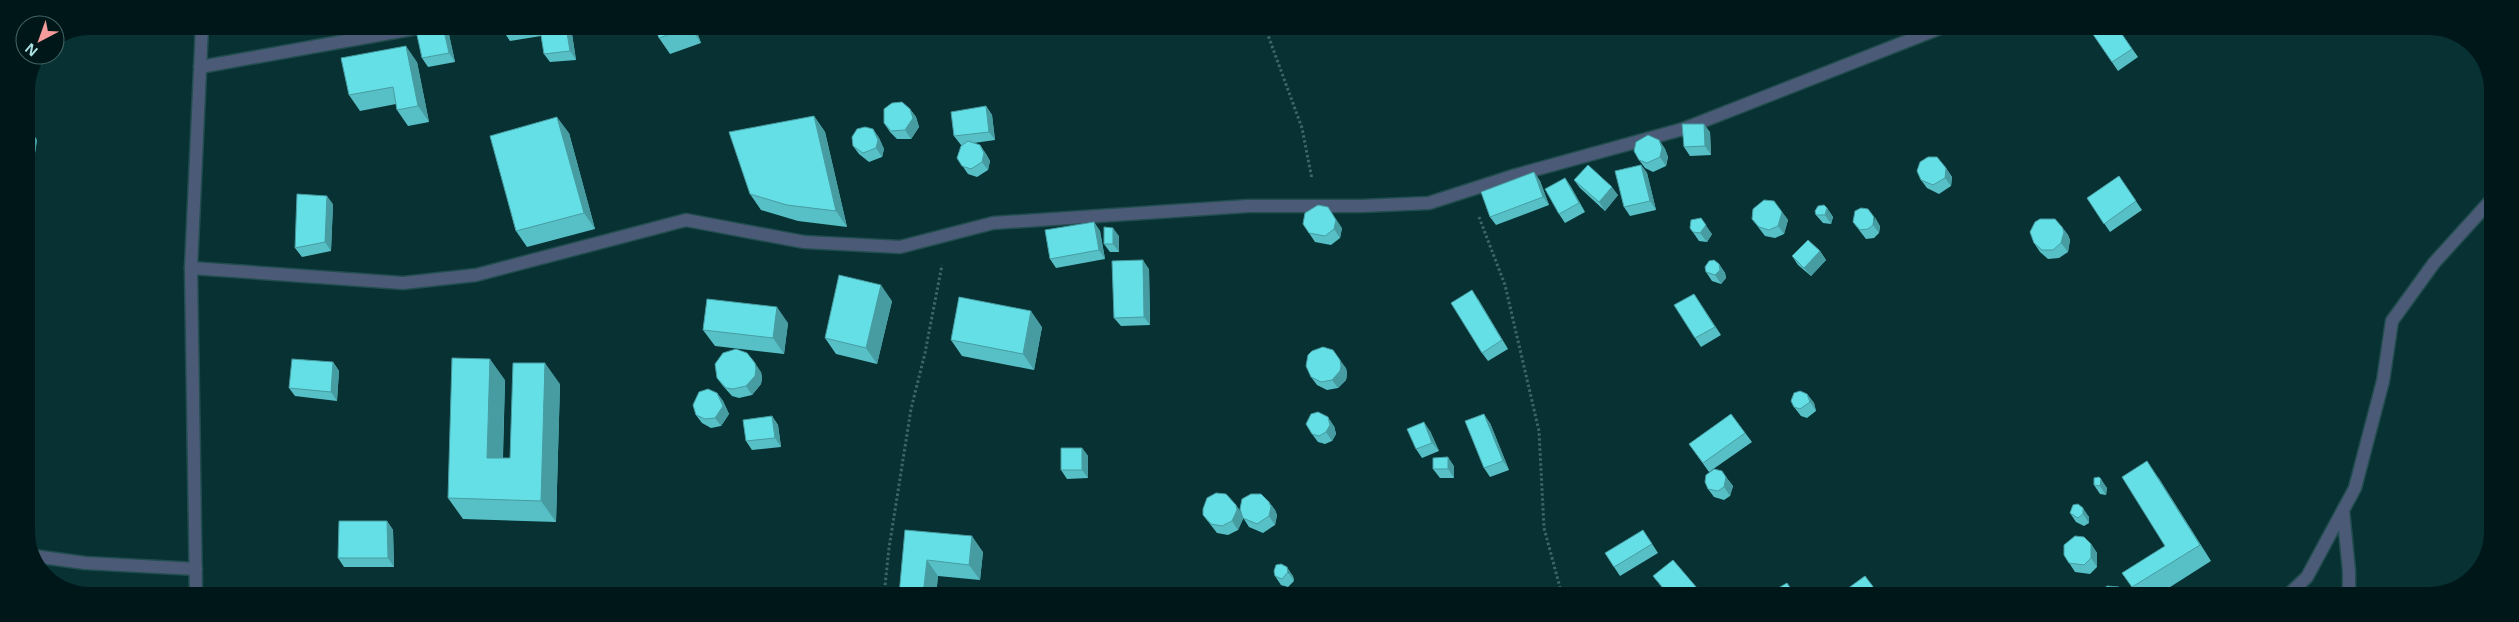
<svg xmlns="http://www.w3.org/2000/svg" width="2519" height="622" viewBox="0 0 2519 622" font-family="'Open Sans',sans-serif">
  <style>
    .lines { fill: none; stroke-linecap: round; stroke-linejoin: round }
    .minor-casing { stroke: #224d4f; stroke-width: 15 }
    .tertiary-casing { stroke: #224d4f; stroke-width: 15 }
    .path { stroke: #3b676a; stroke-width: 3; stroke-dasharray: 2.5 2.5; stroke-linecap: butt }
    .minor { stroke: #4b5b77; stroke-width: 12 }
    .tertiary { stroke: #4b5b77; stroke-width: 12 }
    .wall { fill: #57c0c6 }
    .shaded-wall { fill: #479ca1 }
    .building { fill: #65dfe6; stroke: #479ca1 }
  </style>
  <rect width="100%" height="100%" fill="#083133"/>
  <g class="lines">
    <g class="minor-casing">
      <path id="minor" d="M200,67L429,26
        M191,268L403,283L476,275L686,220L804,242L900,247L993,223L1248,206H1361L1429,203L1516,175L1683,129L1943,27
        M2343,510L2349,571V596
        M34,556L85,563L196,569
        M2287,596L2307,577L2355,488L2383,381L2392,321L2434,263L2492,199"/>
    </g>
    <g class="tertiary-casing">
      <path id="tertiary" d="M196,595L191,268L202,26"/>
    </g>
    <path class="path" d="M1265,27L1302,128L1312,179
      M1479,217L1505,285L1539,431L1544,528L1562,595
      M884,595L889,548L911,409L925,353L942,265"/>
    <use href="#minor" class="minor"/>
    <use href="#tertiary" class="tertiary"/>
  </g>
  <path class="wall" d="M503,26L567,27L572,34L576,60L550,62L544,54L541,36L510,41L504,32Z
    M655,27H695L701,43L670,54L659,38Z
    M774,27H791L778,33Z
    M805,27H820L809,32Z
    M2088,27H2117L2138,57L2118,71Z
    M448,30L455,62L428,67L422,58Z
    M417,62L429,122L408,126L397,110L396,104L360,111L349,95Z
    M986,106L992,115L995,140L974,143L980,145L986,154L990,161L988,170L977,177L968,174L957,158L962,145H961L954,136Z
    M910,109L916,117L919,127L911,139H897L890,132L884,123Z
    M814,116L825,132L847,227L798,221L761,210L750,194Z
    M26,125L37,140L35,153L27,158Z
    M873,129L879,138L884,149L882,157L869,162L859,154L853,146Z
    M1710,132L1711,155L1690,156L1684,147Z
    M569,133L595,229L527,247L516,231Z
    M1659,140L1665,149L1668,157L1666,166L1653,172L1645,168L1639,160Z
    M1641,165L1647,173L1656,210L1630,216L1624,207Z
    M1946,168L1952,177L1951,186L1939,194L1927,188L1921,180Z
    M1534,172L1540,181L1549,205L1496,225L1490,217Z
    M2119,176L2142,210L2110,232L2087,198Z
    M1565,178L1571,187L1585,212L1565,223L1559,214Z
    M1574,180L1618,195L1605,211L1580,188Z
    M333,204L331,251L302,257L295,248Z
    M1827,208L1833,217L1831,224L1823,223L1816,215Z
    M1782,212L1788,220L1784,234L1775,238L1765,236L1752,219Z
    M1094,222L1100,231L1105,259L1056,268L1050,259Z
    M1853,222L1880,226L1879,233L1874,238L1866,239L1859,230Z
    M2062,227L2068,235L2070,240L2068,252L2059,258L2048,259L2040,252L2034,243Z
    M1342,228L1340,238L1331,245L1315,242L1309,233Z
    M1690,228L1712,234L1707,242L1699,241Z
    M1119,236V252H1110L1104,244Z
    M1820,251L1826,260L1811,276L1798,265L1792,256Z
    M1719,264L1725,273L1726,278L1721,284L1712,281L1706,272Z
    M1149,269L1150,325L1121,326L1114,318Z
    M1694,294L1721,335L1701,347L1695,338Z
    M1478,299L1508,349L1488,361L1482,353Z
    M892,301L877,364L836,354L825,338Z
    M788,323L784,354L715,346L703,330Z
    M1042,327L1034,370L962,356L951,340Z
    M333,362L339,371L337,401L295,396L289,388Z
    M1346,368L1347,374L1346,380L1338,388L1327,390L1317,385L1311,377Z
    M761,372L762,378L761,384L752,395L739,398L732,396L723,386L717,378Z
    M505,380L503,458H510L560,384L556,522L463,519L448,498Z
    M717,393L723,401L729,414L721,426L711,428L702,423L696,415Z
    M1807,394L1814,403L1816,411L1807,418L1801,416L1794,407Z
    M1731,414L1752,442L1709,472L1689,444Z
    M772,416L778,425L781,447L752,450L746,441Z
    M1490,423L1509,470L1490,477L1484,468Z
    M1334,426L1336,434L1332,441L1325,444L1318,442L1312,434Z
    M1430,431L1439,451L1422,458L1416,449Z
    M1082,448L1088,456V478L1067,479L1061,470Z
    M1454,466V478H1440L1433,469Z
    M1726,477L1733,486L1730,496L1724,500L1714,497L1708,489Z
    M2158,477L2211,561L2156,596H2138L2122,573L2165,546Z
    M2094,478L2107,488L2106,495L2100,494L2094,485Z
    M1269,502L1275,510L1277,515L1275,525L1263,533L1249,527L1242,516L1243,519L1238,530L1228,535L1217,533L1203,515L1241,511Z
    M2073,505L2089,517V523L2084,526L2076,522L2070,513Z
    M387,521L393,530L394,567H344L338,558Z
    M905,530L983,552L980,580L938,576L936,595H900Z
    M1649,539L1658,553L1620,576L1614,567Z
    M2091,544L2097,553V567L2090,574L2075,572L2064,555Z
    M1276,565L1293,576L1294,581L1288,587L1281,585L1275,576Z
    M1653,576L1703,595H1668Z
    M1865,576L1879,595H1852Z"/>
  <path class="shaded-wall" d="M443,26H445L448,30L455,62L449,53Z
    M566,27L572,34L576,60L570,51Z
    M690,27H695L701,43Z
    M406,46L417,62L429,122L418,106Z
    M986,106L992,115L995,140L989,132Z
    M910,109L916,117L919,127L911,139L905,130Z
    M814,116L825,132L847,227L836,211Z
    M557,117L569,133L595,229L584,213Z
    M1704,124L1710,132L1711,155L1705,146Z
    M873,129L879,138L884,149L882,157L876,148Z
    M31,131L37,140L35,153L29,144Z
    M1659,140L1665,149L1668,157L1666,166L1660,157Z
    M980,145L986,154L990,161L988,170L982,162Z
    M1641,165L1647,173L1656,210L1650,201Z
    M1946,168L1952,177L1951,186L1945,178Z
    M1534,172L1540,181L1549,205L1543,197Z
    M1565,178L1571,187L1585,212L1579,203Z
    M1612,187L1618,195L1605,211L1599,202Z
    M327,196L333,204L331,251L325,242Z
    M26,199L29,202L26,219Z
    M1328,207L1342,228L1340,238L1334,229Z
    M1827,208L1833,217L1831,224L1825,215Z
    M1782,212L1788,220L1784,234L1778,226Z
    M1875,217L1880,226L1879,233L1873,225Z
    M1701,218L1712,234L1707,242L1700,233Z
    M1094,222L1100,231L1105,259L1099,250Z
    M2062,227L2068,235L2070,240L2068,252L2061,243Z
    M1113,228L1119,236V252L1113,244Z
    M1820,251L1826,260L1811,276L1804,268Z
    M1143,260L1149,269L1150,325L1144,317Z
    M1719,264L1725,273L1726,278L1721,284L1715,275Z
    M881,285L892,301L877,364L866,348Z
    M1472,290L1478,299L1508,349L1502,340Z
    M1694,294L1700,303L1721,335L1715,327Z
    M777,307L788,323L784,354L773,338Z
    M1031,311L1042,327L1034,370L1023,354Z
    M490,359L505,380L502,479L487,458Z
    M1340,360L1346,368L1347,374L1346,380L1338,388L1332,380Z
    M333,362L339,371L337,401L331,392Z
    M545,363L560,384L556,522L541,501Z
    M755,363L761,372L762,378L761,384L752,395L746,386Z
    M717,393L723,401L729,414L721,426L715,418Z
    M1807,394L1814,403L1816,411L1810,402Z
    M1484,414L1490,423L1509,470L1503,461Z
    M772,416L778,425L781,447L775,438Z
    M1328,417L1334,426L1336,434L1332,441L1326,432Z
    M1424,422L1430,431L1439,451L1432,443Z
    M1082,448L1088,456V478L1082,470Z
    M1448,457L1454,466V478L1448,469Z
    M2147,461L2158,477L2211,561L2200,545Z
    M1726,477L1733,486L1730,496L1724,487Z
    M2101,479L2107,488L2106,495L2100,486Z
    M1269,502L1275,510L1277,515L1275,525L1269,516Z
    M1236,505L1242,513L1243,519L1238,530L1232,521Z
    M2083,508L2089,517V523L2083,514Z
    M387,521L393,530L394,567L388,558Z
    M972,536L983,552L980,580L969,565Z
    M2091,544L2097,553V567L2091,558Z
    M927,560L938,576L936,595H923Z
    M1287,567L1293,576L1294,581L1288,572Z
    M111,588L116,594H110Z"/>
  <path class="building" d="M415,26H443L449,53L422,58Z
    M503,26H537L504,32Z
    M560,27H566L570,51L544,54L540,29Z
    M655,27H690L659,38Z
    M2088,27H2117L2132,49L2112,62Z
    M406,46L418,106L397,110L393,87L349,95L341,58Z
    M902,102L910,109L913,118L905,130L891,131L884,123V109L892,103Z
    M986,106L989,132L954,136L951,112Z
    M814,116L836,211L787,205L750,194L729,132Z
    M557,117L584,213L516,231L490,136Z
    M1682,124H1704L1705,146L1684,147Z
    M26,125L31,131L29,144L26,146Z
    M865,127L873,129L878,140L876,148L863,153L853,146L852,137L857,129Z
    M1648,135L1659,140L1662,148L1660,157L1647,163L1639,160L1634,151L1636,142Z
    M968,141L980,145L984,153L982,162L971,169L962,166L957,158L961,146Z
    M1928,157H1937L1946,168L1945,178L1933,185L1921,180L1917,171L1920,162Z
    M1588,165L1612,187L1599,202L1574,180Z
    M1641,165L1650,201L1624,207L1615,171Z
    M1534,172L1543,197L1490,217L1481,192Z
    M2119,176L2136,201L2104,224L2087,198Z
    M1565,178L1579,203L1559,214L1545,189Z
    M297,194L327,196L325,242L295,248Z
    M1764,200L1774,201L1782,212L1778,226L1769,230L1759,227L1752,219L1753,209Z
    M1318,205L1328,207L1336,220L1334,229L1325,236L1309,233L1303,224L1305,213Z
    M1824,205L1827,208L1825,215H1816L1815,211L1818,206Z
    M1861,208L1868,209L1874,217L1873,225L1868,229L1860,230L1853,222L1855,211Z
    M1701,218L1706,225L1700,233L1693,232L1690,228L1691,220Z
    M2040,219H2055L2062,227L2064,232L2061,243L2053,250H2042L2034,243L2030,232L2035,222Z
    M1094,222L1099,250L1050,259L1045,230Z
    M1104,227L1113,228V244H1104Z
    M1808,240L1820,251L1804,268L1792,256Z
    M1143,260L1144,317L1114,318L1112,261Z
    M1714,260L1719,264L1720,270L1715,275L1706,272L1705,267L1709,261Z
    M839,275L881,285L866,348L825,338Z
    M1472,290L1502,340L1482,353L1451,303Z
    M1694,294L1715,327L1695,338L1674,305Z
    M959,297L1031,311L1023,354L951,340Z
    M707,299L777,307L773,338L703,330Z
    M1323,347L1333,350L1340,360L1341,366L1340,371L1332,380L1321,382L1311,377L1306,366L1308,355L1312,351Z
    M736,349L747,353L755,363L756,369L755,376L746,386L733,389L726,388L717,378L715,364L723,353Z
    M452,358L490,359L487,458H510L513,363H545L541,501L448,498Z
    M292,359L333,362L331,392L289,388Z
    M708,389L717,393L723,406L715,418L705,419L696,415L693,405L699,392Z
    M1800,391L1807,394L1810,402L1800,409L1794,407L1791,401L1794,393Z
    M1318,412L1328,417L1330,425L1326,432L1319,436L1312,434L1306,424L1311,414Z
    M1484,414L1503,461L1484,468L1465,421Z
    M1731,414L1745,433L1703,463L1689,444Z
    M772,416L775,438L746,441L743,420Z
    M1424,422L1432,443L1416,449L1407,429Z
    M1061,448H1082V470H1061Z
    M1448,457V469H1433V458Z
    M2147,461L2200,545L2132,587L2122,573L2165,546L2122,477Z
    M1714,469L1722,471L1726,477L1724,487L1718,491L1708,489L1705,482L1706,475Z
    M2099,477L2101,479L2100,486L2094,485V478Z
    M1216,493L1226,494L1236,505L1237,510L1232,521L1222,526L1211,524L1203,515V509L1207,498Z
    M1251,494H1261L1269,502L1271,507L1269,516L1257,524L1243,518L1240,509L1242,499Z
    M2078,504L2083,508V514L2078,518L2070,513L2073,505Z
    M339,521H387L388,558H338Z
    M905,530L972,536L969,565L927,560L923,595H899Z
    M1643,530L1652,544L1614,567L1605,553Z
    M2075,536L2084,537L2091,544V558L2084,565L2069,563L2064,555V545Z
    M1673,560L1703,595H1669L1653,576Z
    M1281,564L1287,567L1288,572L1282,579L1275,576L1274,571L1276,565Z
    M1865,576L1877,592L1872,595H1852L1847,589Z
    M1787,583L1795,595H1766Z
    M2107,586L2119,587L2125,596H2099L2100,592Z
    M66,588L81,590V594H77Z
    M104,588H111L110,594H104Z"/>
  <path d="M0 0H2519V622H0ZM90 35H2429A55 55 0 0 1 2484 90V532A55 55 0 0 1 2429 587H90A55 55 0 0 1 35 532V90A55 55 0 0 1 90 35Z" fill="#001719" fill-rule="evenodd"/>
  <g transform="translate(40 40) rotate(221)"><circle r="24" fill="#001719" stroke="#45686a"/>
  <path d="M0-4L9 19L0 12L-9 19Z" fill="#f59b9b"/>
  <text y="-8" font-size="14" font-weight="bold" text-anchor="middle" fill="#ace1e4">N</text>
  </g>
</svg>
